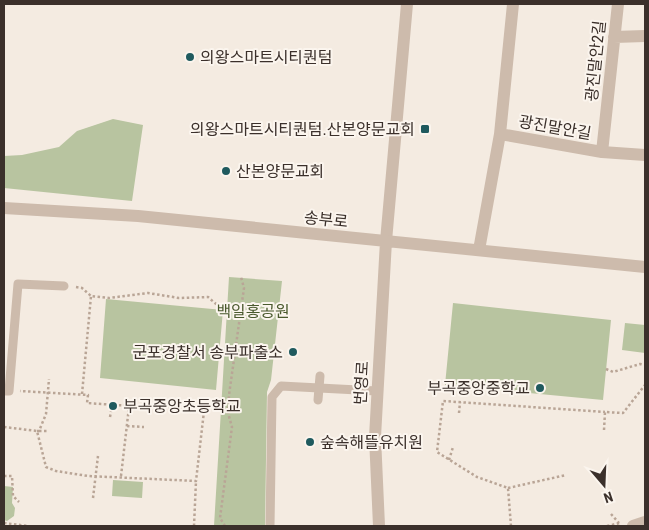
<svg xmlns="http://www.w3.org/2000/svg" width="649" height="530" viewBox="0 0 649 530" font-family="'Roboto Condensed','Noto Sans KR',sans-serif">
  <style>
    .green { fill: #b8c4a0 }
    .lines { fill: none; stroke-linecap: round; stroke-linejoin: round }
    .path { stroke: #b9a596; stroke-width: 2.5; stroke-dasharray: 2.5 2.5; stroke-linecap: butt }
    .service { stroke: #cdbbac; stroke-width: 9 }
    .pedestrian { stroke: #cdbbac; stroke-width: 12 }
    .minor { stroke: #cdbbac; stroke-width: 12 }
    .tertiary { stroke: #cdbbac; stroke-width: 12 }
    .poi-dot { fill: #1f5a5e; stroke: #fbf5ee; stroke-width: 2 }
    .labels { text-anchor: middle; stroke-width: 4; stroke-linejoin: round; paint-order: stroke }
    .poi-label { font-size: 16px; fill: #3b302b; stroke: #fbf5ee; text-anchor: start }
    .street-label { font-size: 16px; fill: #3b302b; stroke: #fbf5ee }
    .park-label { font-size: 16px; fill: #4a5a2e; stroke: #fbf5ee }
  </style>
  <rect width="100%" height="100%" fill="#f4ebe1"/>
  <path class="green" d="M113,119L143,125L132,201L4,188V156L22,155L59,147L77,131Z
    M229,277L282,281L271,380L267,392L265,526H214Z
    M106,299L223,310L216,390L100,378Z
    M453,303L611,320L603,400L445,385Z
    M625,323L645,325V353L622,350Z
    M113,480L143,482L142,498L112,496Z
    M4,486L13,487L12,503L15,508L14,516L7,521L4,520Z"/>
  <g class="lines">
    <path class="path" d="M76,287L82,288L91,296
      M606,369L613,372L640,364L645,365
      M82,394L91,296L109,298L148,293L179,298L208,297L223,310
      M459,413L460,402
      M110,417L112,406
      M127,426L144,427
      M4,427L37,431L46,467L56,471L88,476L196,481L204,411L87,403L88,395L20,391
      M604,430L605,412L623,413L645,385
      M37,431H39L46,414L49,379
      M39,431H48
      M449,460L453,447
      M4,476H12L13,496L19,502
      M121,476L129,407
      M508,488L566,475
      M93,498L98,456
      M611,514L619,523
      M4,523L28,526
      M194,526L196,481
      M225,526L220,518L232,427L228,413L229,395L244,288L241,277
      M511,526L508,488L477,477L437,452L443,401L605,412
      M607,526L620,523"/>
    <path class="service" d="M4,391H9L18,284L64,286
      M318,400L320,376
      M270,526L272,397L281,386L377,391"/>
    <path class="pedestrian" d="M633,526L645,522"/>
    <path class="minor" d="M614,37L645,36
      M500,134L602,152L645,155
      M602,152L618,4
      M386,241L407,4
      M479,250L500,134L513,4"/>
    <path class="tertiary" d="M4,208L138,216L645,267
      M379,526L375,437L386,241"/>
  </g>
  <g class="poi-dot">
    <circle cx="190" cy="57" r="5"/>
    <rect x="420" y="124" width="10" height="10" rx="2.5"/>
    <circle cx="226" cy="171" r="5"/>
    <circle cx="293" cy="352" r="5"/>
    <circle cx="540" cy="388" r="5"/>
    <circle cx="113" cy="406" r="5"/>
    <circle cx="310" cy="442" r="5"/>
  </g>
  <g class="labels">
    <g class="poi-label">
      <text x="200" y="63">의왕스마트시티퀀텀</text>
      <text x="415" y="135" text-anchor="end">의왕스마트시티퀀텀.산본양문교회</text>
      <text x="236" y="177">산본양문교회</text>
      <text x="283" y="358" text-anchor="end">군포경찰서 송부파출소</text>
      <text x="530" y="394" text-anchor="end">부곡중앙중학교</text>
      <text x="123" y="412">부곡중앙초등학교</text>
      <text x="320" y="448">숲속해뜰유치원</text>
    </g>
    <g class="street-label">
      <text transform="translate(595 61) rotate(-84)" y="6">광진말안2길</text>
      <text transform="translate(555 127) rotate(10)" y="6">광진말안길</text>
      <text transform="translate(326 219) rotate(6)" y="6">송부로</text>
      <text transform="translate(361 383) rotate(-87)" y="6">번영로</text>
    </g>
    <g class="park-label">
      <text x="253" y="317">백일홍공원</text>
    </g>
  </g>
  <rect width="649" height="530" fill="none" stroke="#3b302b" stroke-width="10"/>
  <g transform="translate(604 485) rotate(161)" stroke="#fbf5ee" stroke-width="4" paint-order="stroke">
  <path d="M0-4L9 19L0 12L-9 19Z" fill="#3b302b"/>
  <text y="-8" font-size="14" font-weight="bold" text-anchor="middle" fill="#3b302b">N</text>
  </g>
</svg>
